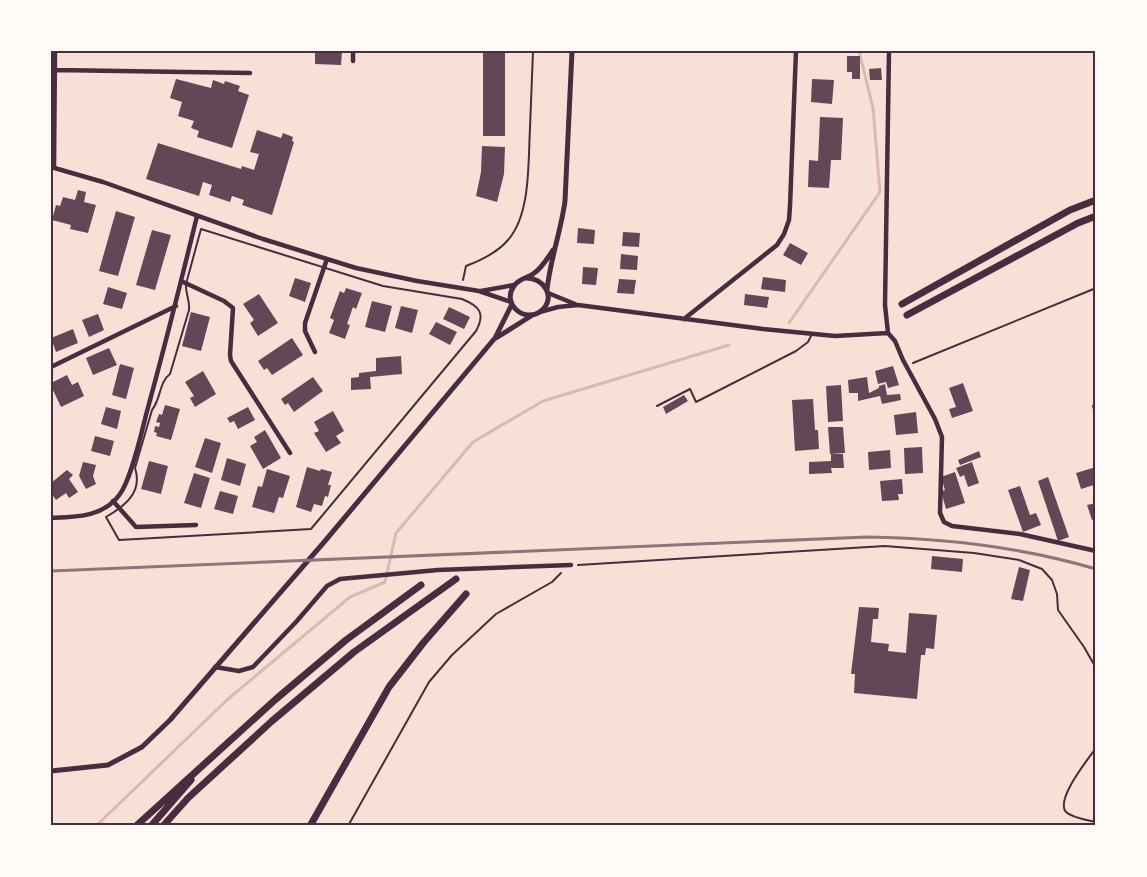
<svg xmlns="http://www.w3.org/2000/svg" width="1147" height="877" viewBox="0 0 1147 877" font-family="'IBM Plex Serif',serif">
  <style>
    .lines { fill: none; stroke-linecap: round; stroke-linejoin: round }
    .stream { stroke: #dcb8b0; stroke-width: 3 }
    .building { fill: #644757 }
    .path { stroke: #4a2c40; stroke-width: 2 }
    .service { stroke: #4a2c40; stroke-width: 2 }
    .minor { stroke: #4a2c40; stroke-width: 4.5 }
    .tertiary { stroke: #4a2c40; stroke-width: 5 }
    .trunk { stroke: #4a2c40; stroke-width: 7 }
    .rail { stroke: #8f747c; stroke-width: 3 }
    .neatline { fill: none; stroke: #4a2c40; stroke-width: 2 }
  </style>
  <rect width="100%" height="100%" fill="#f7e1d7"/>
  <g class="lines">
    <path class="stream" d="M789,323L880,192L873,108L859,51
      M96,826L228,699L350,597L385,582L396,533L473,442L543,401L729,345"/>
  </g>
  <path class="building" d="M315,51H342L341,65L315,64Z
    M483,51H505V136H483Z
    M847,56H860V79H852V72H847Z
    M881,68L882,80H870L869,69Z
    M176,79L211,88L213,80L224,84L225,81L240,86L238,91L249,95L232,148L197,137L199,131L191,128L194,121L178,116L182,102L170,98Z
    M812,79L834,80L832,104L811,102Z
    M820,117L843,118L841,160H831L829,188L808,187L809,160L818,161Z
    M257,130L281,138L283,133L293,137L292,141L294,142L272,215L242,205L244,200L232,196L230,202L209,195L212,185L203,182L199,196L146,179L158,143L241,169L242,166L254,170L259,154L250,152Z
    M482,146L505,147L504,174L497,202L476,196L481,172Z
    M78,190L86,192L84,202L96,205L88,233L70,229L71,225L52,220L56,205L60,206L63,197L75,200Z
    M116,211L135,217L118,276L99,271Z
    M578,228L595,230L594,244L577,243Z
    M152,230L171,235L155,290L136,285Z
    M623,232L640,233L639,247L622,246Z
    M790,243L808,253L801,265L783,255Z
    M621,254L638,256L637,270L620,269Z
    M583,267L598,268L596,285L582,284Z
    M763,277L786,280L785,292L761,289Z
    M295,278L311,283L305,302L289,296Z
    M619,279L636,280L634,294L617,293Z
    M108,287L127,293L122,309L103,304Z
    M346,288L362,293L356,309L353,307L347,324L350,325L345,339L329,333L334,320L330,318L340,291L344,293Z
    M259,294L278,323L258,336L250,323L254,320L243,304Z
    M745,294L769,297L767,308L744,305Z
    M372,301L392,306L385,332L365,327Z
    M401,306L418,310L412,333L395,328Z
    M449,307L470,317L464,329L443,319Z
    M191,312L210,317L201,351L182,346Z
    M98,314L104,330L89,337L82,320Z
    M436,322L457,332L450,345L429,334Z
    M73,329L78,343L56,352L51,338Z
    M292,338L303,355L272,375L267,368L264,370L258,361Z
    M109,348L117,365L93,375L86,358Z
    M401,356L402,374L370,377L371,389L351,390V378L359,377V373L376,371V358Z
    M120,364L134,368L126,399L112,395Z
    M893,366L899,385L888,388L886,382L878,384L875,371Z
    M203,371L216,394L195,407L190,398L194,396L185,382Z
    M67,375L72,385L78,382L84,396L61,407L51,386V383Z
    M313,377L323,391L294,412L288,403L285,405L281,399Z
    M867,377L869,393L879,388V386L885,384L887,395L900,394L901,400L882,404L880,396L858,401V393H849L848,380Z
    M963,383L973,411L952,418L949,409L956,407L949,388Z
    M841,385L843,421L828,422L826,386Z
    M684,395L688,401L666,414L663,407Z
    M813,399L815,430H818L819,449L795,451L792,400Z
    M165,405L180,409L171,440L156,436L157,433L154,432L155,426L159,427L160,423L156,422L159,414L162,415Z
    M106,407L121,411L117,429L101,424Z
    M248,407L255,420L238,429L234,421L230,423L227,418Z
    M333,411L344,431L336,436L341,443L326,452L314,433L319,431L314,422Z
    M916,412L918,433L896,435L894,415Z
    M828,427H843L845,453L830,454Z
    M265,430L281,458L263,469L250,446L257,442L254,437Z
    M95,436L114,441L110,456L91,451Z
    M205,438L221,443L212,473L195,467Z
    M922,447L923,473L905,474L904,448Z
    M890,450L891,468L869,470L868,452Z
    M979,451L981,457L960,465L958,460Z
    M831,454H843L844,468H831L832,473L809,474V462L831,461Z
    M227,458L246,464L240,486L221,480Z
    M149,461L168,466L161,494L141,489Z
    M83,462L96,465L93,476L96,484L86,489L79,476Z
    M972,462L979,483L968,487L964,475L960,477L956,468Z
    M307,467L320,471L321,469L332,472L328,485H331L328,497L325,496L322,506L314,504L311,512L296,507Z
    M1096,467V489L1094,485L1081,489L1076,473Z
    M267,469L290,476L283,498L279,497L274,513L252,507L258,486L262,487Z
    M67,470L73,475L69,479L78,492L69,498L66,493L56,500L51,493V489L53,487L51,483Z
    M955,472L965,503L946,509L941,491L945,490L941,477Z
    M194,473L210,478L201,508L184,503Z
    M1048,477L1069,537L1058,541L1038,481Z
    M902,479L903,494H898L899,500L882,501L880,481Z
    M1020,486L1030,515L1036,513L1041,525L1023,532L1008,490Z
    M220,491L238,496L233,514L214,509Z
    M1096,503V519L1092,520L1087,505Z
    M932,556L963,559L962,572L931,569Z
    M1019,567L1030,570L1023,601L1011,599Z
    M859,607L879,608L878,619H873L871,642L889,644L888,651L906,653L909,613L937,615L934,649L926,648L925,655H921L917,699L854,693L855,674H851Z"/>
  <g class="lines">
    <path class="path" d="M201,229L383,286L462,299C479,306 486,313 476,331L311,529L119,540L106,517C125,506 143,492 135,468L152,410C161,399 159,382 170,374L189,310C190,300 185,292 186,284Z
      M463,280L466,266C482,260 497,253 508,240C531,214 528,162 530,128C531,103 532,77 533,51
      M913,363L1096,288
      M1096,404L1093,406L1096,416
      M578,565L885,546L974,553L1019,560L1042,569L1052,580L1057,594L1058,610L1084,647L1096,668
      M1096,748C1088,759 1055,800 1066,812C1072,818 1088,820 1096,822
      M348,826L429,682L452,655L496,614L552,582L561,573"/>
    <path class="service" d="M657,406L690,389L696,402L796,351L808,342L811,336"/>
    <path class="minor" d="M889,51L885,305L888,333L895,341L903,360L935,419L942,437L940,513L944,522L952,526L1020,534L1096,551
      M353,61V51
      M55,70L250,73
      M51,167L103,182L263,239L356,268L417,281L479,291L511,302
      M54,167L55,51
      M181,281L224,301L233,308L230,355L231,361L290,453
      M481,291L514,285
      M548,293L575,304
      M540,312L558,307L578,305L763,329L835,336L888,333
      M684,319L777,245L784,234L789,220L790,206L796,51
      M315,352L305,331V323L327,259
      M51,367L176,306
      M113,501L136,527L196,525
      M51,518C76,517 104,517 120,494C131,479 141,435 146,415C164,349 181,282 197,216
      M215,667L239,671L253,667L296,622L327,586L340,579L438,570L571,565"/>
    <path class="tertiary" d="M525,278C544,277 557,298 541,311C524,324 501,303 514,286C518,279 527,278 533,274C541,269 548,258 553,250
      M547,290C550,260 561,231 565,201L572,51
      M496,338L531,316
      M51,771L108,765L142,747L170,720L325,541L495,338L512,304"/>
    <path class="trunk" d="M902,304L1070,210L1096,200
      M907,315L1078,223L1096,216
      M136,826L276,699L346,640L421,585
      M151,826L191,780
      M163,826L188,798L272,721L354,652L456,579
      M310,826L389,687L424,642L466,594"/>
    <path class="rail" d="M51,571L867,537C945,538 1021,547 1096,569"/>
  </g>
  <rect width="1147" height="877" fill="none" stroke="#fffaf5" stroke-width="105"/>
  <rect x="52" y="52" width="1042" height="772" class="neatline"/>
</svg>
